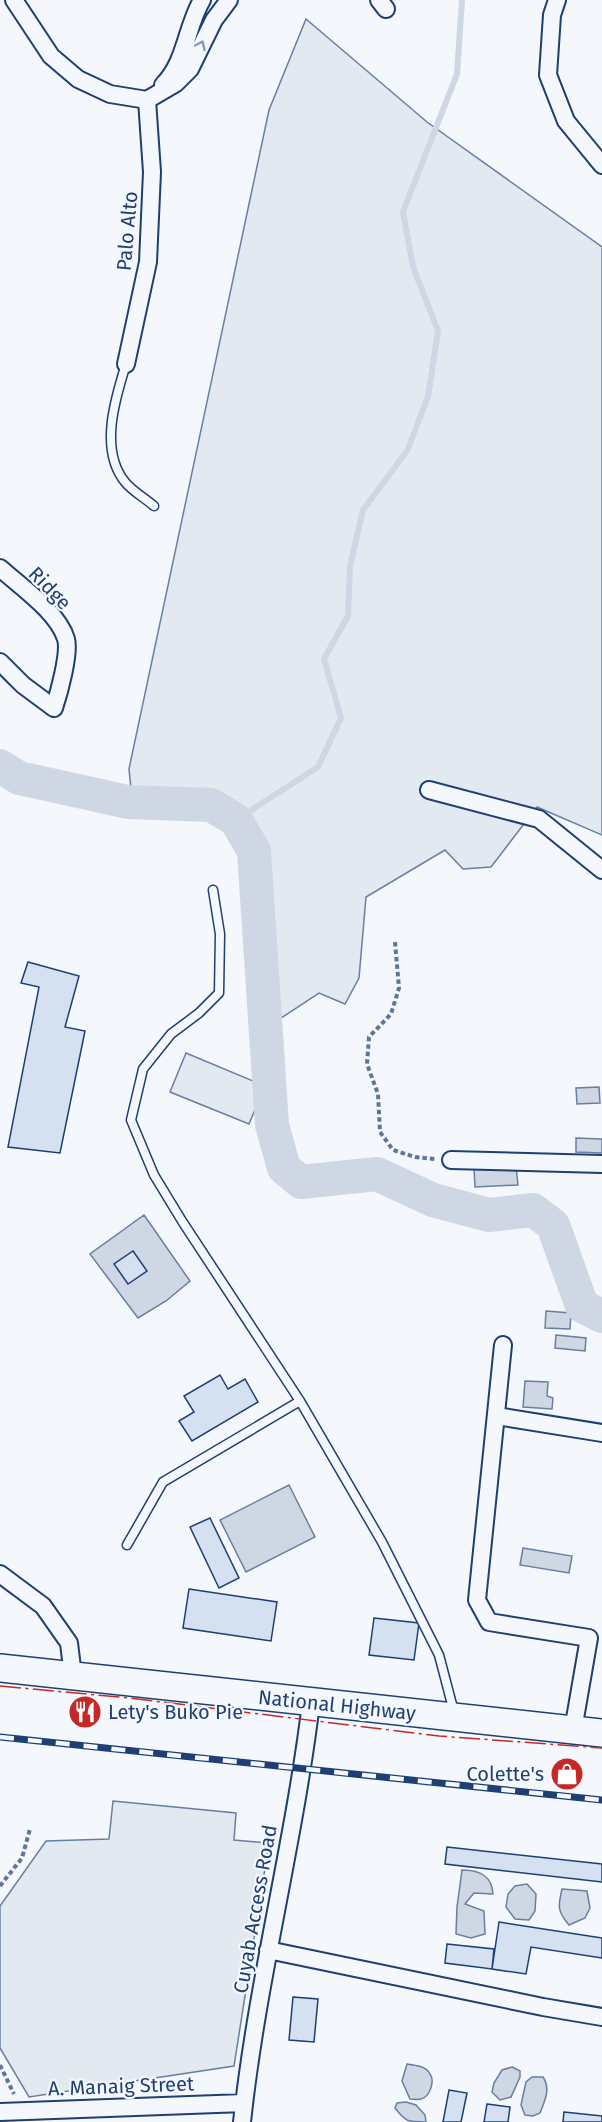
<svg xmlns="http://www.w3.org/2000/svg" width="602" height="2122" viewBox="0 0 602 2122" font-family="'Fira Sans',sans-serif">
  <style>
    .green { fill: #e3e9f0; stroke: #687fa3; stroke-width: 1.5 }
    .water { fill: #cfd7e4; stroke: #687fa3; stroke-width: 1.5 }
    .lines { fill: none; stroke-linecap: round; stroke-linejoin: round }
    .stream { stroke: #cfd7e4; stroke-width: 6 }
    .river { stroke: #cfd7e4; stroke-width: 34 }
    .building { fill: #d5e0f0; stroke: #1d3f73; stroke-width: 1.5 }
    .service-casing { stroke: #1d3f73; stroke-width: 11 }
    .minor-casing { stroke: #1d3f73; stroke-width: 20 }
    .primary-casing { stroke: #1d3f73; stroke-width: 30 }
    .path { stroke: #5e769c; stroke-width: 4; stroke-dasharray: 4.5 3; stroke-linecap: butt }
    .service { stroke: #f4f7fb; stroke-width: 8 }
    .minor { stroke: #f4f7fb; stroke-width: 16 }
    .primary { stroke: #f4f7fb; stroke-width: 27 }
    .rail-casing { stroke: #1d3f73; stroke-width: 7 }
    .rail { stroke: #f4f7fb; stroke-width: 4.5; stroke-dasharray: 14; stroke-linecap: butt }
    .power { stroke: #c62828; stroke-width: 1.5; stroke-dasharray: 21 4.5 3 4.5; stroke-linecap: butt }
    .oneway { stroke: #889bb7 }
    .labels { text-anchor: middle; stroke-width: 4.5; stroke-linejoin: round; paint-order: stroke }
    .street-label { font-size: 20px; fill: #1d3f73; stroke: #f4f7fb }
    .poi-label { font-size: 20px; fill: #1d3f73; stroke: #f4f7fb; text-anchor: start }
  </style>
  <rect width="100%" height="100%" fill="#f4f7fb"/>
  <path class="green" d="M306,19L427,122L602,247V835L537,807L491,867L463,869L445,850L366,897L359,978L345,1004L319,993L266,1028L254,851L236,820L211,804L131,789L129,769L269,110Z
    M186,1053L265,1086L249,1124L170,1092Z
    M113,1801L236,1813L234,1840L269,1843L234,2066L29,2097L0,2048V1906L46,1841L109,1839Z"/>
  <path class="water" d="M599,1087L600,1103L577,1104L576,1088Z
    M576,1138L602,1139V1153L576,1152Z
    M516,1167L518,1185L475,1187L474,1169Z
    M144,1215L190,1281L166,1301L138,1318L90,1254Z
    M546,1311L571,1313L570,1329L545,1328Z
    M556,1335L586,1338L585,1351L555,1348Z
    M525,1381L548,1382L547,1396L553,1398L552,1409L523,1407Z
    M289,1485L315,1537L246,1572L220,1520Z
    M523,1548L572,1556L569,1573L520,1565Z
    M462,1870C479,1870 492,1875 493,1894L474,1893L465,1904L484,1911L485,1934L471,1938L456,1934L457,1907Z
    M527,1884L536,1894L535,1911L529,1920L515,1919L506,1907L508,1894L515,1886Z
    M562,1889L587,1891L590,1908L585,1918L569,1925C557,1911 558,1906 562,1889Z
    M407,2064C415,2065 426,2066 430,2074C435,2081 430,2097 421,2099C417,2100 414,2099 410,2099L402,2081Z
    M512,2067L520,2071V2077L511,2097L500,2100L492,2092L494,2083L502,2070Z
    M532,2077H543C551,2089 545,2100 540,2113L533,2116L525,2115L521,2105L526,2082Z
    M406,2102L416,2105L425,2115L426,2122C407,2122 406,2122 395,2108L397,2103Z"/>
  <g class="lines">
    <path class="stream" d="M236,820L318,767L341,718L324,659L348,616L350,566L363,510L407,451L428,397L438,331L413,267L403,212L457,74L462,0"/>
    <path class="river" d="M0,766L19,778L128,802L211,805L236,820L254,851L272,1125L284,1168L301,1182L377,1174L433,1200L489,1215L533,1210L553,1225L582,1306L602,1316"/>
  </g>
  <path class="building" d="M28,962L79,976L65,1027L85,1031L60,1153L8,1147L39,987L21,983Z
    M133,1251L147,1271L128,1284L114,1264Z
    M220,1375L228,1389L245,1379L258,1402L192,1441L179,1421L194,1412L184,1396Z
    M210,1518L239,1578L219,1588L190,1527Z
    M189,1589L277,1602L271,1641L183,1628Z
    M374,1618L419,1623L414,1660L369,1655Z
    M447,1847L602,1864V1882L445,1864Z
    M499,1922L602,1938V1958L531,1947L526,1974L492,1969Z
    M447,1944L494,1949L492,1969L445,1963Z
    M293,1997L318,1999L314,2042L289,2040Z
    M449,2090L467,2093L461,2122H443Z
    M487,2104L510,2107L508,2122H484Z
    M564,2112L602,2116V2122H563Z"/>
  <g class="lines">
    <g class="service-casing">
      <path id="service" d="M126,364C115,399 99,450 125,482C132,491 145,498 154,506
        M213,890L220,934L219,993L199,1013L171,1034L143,1069L131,1120L154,1175L182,1221L300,1401L382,1542L439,1655L454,1712
        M127,1545L163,1482L300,1401"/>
    </g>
    <g class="minor-casing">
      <path id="minor" d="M14,0L51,56L78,79L110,94L147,100L176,83L190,69L214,20L229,0
        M379,0L386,9
        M557,0L552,15L548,75L566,121L602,165
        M163,85C186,62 186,27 202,0
        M126,364L148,262L152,172L147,100
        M0,568C21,587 58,612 66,639C70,653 59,693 54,708L23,685L0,662
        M429,790L539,819L602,870
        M451,1160L602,1164
        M503,1345L477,1600L489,1622L589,1638L573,1730
        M497,1416L602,1433
        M0,1574L43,1606L69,1643L73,1676
        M268,1950L543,2007L602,2017
        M0,2112L244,2103
        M242,2122C257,1981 294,1844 311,1703"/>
    </g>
    <g class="primary-casing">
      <path id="primary" d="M0,1668L602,1733"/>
    </g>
    <path class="path" d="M395,942L399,988L391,1014L369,1037L367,1064L378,1094L380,1132L393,1150L415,1157L435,1159
      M0,1886L22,1858L30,1829
      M0,2065L14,2094"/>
    <use href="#service" class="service"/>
    <use href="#minor" class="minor"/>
    <use href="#primary" class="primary"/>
    <g class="rail-casing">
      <path id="rail" d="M0,1737L602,1800"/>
    </g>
    <use href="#rail" class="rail"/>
    <path class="power" d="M0,1686L129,1698L439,1736L602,1748"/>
  </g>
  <defs><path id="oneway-chevron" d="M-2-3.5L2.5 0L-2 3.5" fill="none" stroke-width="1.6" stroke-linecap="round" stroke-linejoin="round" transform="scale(1.5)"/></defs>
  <use class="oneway" href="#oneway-chevron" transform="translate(201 45) rotate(-65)"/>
  <defs>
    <g id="restaurant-disc" transform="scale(1.725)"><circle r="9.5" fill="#c62828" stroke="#f4f7fb"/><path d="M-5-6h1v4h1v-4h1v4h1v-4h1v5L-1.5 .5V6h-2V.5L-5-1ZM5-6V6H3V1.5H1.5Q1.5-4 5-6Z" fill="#fff"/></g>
    <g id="shop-disc" transform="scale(1.725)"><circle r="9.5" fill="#c62828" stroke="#f4f7fb"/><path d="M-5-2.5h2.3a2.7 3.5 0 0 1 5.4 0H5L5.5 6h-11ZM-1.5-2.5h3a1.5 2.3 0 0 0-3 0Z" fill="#fff"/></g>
  </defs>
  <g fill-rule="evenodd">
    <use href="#restaurant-disc" x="85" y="1712"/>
    <use href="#shop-disc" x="567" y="1774"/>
  </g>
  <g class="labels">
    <g class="street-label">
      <text transform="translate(127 231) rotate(-85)" y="7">Palo Alto</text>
      <text transform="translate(50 588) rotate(46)" y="7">Ridge</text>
      <text transform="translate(337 1705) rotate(6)" y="7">National Highway</text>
      <text transform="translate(255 1909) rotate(-80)" y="7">Cuyab Access Road</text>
      <text transform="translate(121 2086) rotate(-2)" y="7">A. Manaig Street</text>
    </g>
    <g class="poi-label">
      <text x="108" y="1719">Lety's Buko Pie</text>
      <text x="544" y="1781" text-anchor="end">Colette's</text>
    </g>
  </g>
</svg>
